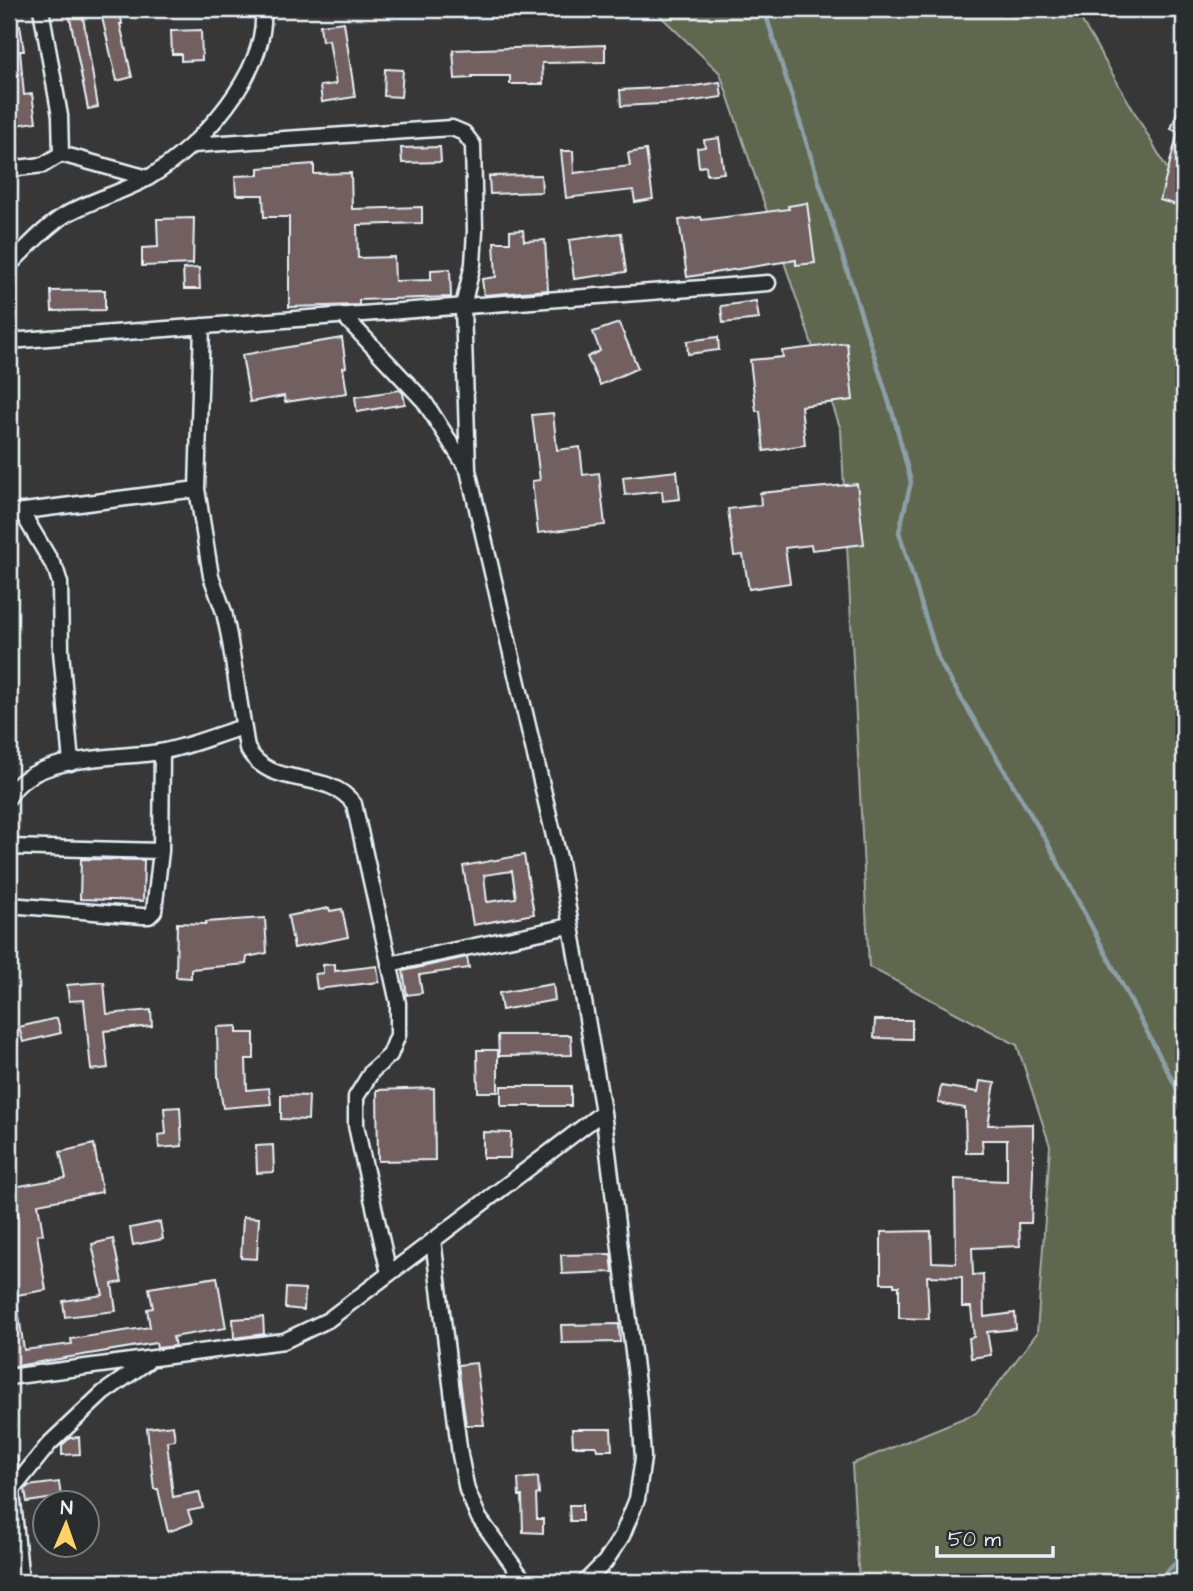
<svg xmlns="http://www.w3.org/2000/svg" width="1193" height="1591" viewBox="0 0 1193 1591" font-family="'Architects Daughter',sans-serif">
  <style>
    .green { fill: #5f684f; stroke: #a4aca4; stroke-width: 2 }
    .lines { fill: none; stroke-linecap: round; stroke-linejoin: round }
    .stream { stroke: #8c9fa8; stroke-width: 4.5 }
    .building { fill: #725f5f; stroke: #e8f1f8; stroke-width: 2; fill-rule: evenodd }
    .street-casing { stroke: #e8f1f8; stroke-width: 19 }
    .street { stroke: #2a2d2e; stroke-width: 14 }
  </style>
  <rect width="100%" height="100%" fill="#383738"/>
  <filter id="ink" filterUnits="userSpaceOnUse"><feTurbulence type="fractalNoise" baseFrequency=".0143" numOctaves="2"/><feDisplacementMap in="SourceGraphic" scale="14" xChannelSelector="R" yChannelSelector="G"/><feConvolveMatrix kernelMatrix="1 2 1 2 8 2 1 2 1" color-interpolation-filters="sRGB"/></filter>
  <g filter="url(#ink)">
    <path class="green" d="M653,9H1075L1184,198V1582H859L852,1464L976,1413L1037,1333L1050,1146L1017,1045L869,967L841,430L720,73Z"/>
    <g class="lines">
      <path class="stream" d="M764,9L895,421L911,482L899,532L939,661L1046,840L1184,1102
        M1156,1582L1184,1555"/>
    </g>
    <path class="building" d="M100,9H120L122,24H120L132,77L117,81Z
      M82,11L98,107L88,109L69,13Z
      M344,22L355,97L322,102L320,86L336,84L329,40L322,41L320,25Z
      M20,25L24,51H20L24,95L32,94L36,122L16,125L9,88V26Z
      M201,30L202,60L181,61V54H172L171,31Z
      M605,45V62L542,63L543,84H510V76H472V78L455,79L453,50Z
      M385,69L403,70L401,97L384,96Z
      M720,82L722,97L680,103L621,106L620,90L695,86Z
      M1183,96L1184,191L1180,206L1160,200L1178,132L1171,129Z
      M719,138L724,173L707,175L706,166L699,167L697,148L705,147L704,140Z
      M440,147L441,162L402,163L401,148Z
      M646,150L653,199L635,202L633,190L566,198L561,151H573L574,173L630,166L628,153Z
      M314,164V174L351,173L352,209L422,207V223L357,225L358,258L394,257L395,281L431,280V270L450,269L451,297L359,300V305L289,307V217H264L263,195H236L235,176L259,175V168Z
      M541,175L542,192L490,194L489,176Z
      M807,203L815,263L796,265V260L687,277L679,220L701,217L702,220L789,209L788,206Z
      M194,218L193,264L142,266V248L158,247L157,219Z
      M523,230L524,241L545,240L548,290L484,295L482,279L496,277L494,242H510V231Z
      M621,233L626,272L574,279L569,240Z
      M199,268L200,289H184L183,269Z
      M105,290V310L52,311L51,291Z
      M756,301L759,319L723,323L721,306Z
      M619,323L638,368L600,385L587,357L600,351L593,332Z
      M718,337L719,350L688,354L687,341Z
      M342,338L346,367L343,368L347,393L285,402L284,396L250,402L242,355Z
      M847,343L853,400L801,406L805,445L764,451L760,411H756L750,360L783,357L782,351Z
      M400,390L403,393L405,404L357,412L355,397Z
      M553,413L557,450L580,447L583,475L599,473L605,525L538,533L532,481L540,480L532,415Z
      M677,471L680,499L663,501L662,491L625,495L623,477Z
      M857,484L864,544L812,550L811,545L785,548L790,583L749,589L743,555L734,556L728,509L761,505L760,493Z
      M524,855L534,914L473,925L463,866ZM512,871L516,898L487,902L484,875Z
      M81,859L144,860L143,901L80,899Z
      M329,908L330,911L342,909L348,937L294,948L288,916Z
      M265,918L267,953L247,957L246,964L191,969V978L176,977L177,923L206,924V922Z
      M467,957L469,968L419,975L422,993L407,995L403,971Z
      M335,964V971L377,966L379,982L317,989L315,974L323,973V965Z
      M104,982L107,1014L151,1010L152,1026L104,1031L108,1068L91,1070L84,1000L69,1001L67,985Z
      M553,984L555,1000L502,1010L499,993Z
      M57,1018L61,1033L23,1042L19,1027Z
      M875,1020H912V1039L874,1038Z
      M237,1026V1033H254V1059H246L247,1090L269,1088L271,1104L223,1108L218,1077L217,1027Z
      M498,1035H571L572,1055L499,1056Z
      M477,1050H498V1092H478Z
      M980,1081L995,1083L988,1125L1033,1124V1172L1031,1223H1019L1020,1246L972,1248L973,1275L983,1274L984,1317L1015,1313L1016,1329L987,1332L991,1355L971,1358L969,1338L974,1337L971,1307H962V1277L927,1276L929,1319L899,1318V1286H894V1283H881V1232L931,1231L932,1262L956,1263L955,1179L1007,1181V1140H982L983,1153H966L965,1108L938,1103L941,1086L978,1092Z
      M501,1086H571V1106H501Z
      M434,1088L435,1160L378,1161L377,1090Z
      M281,1095L309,1096L308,1120L281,1119Z
      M180,1107L182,1146L159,1148L158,1135L166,1134L164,1108Z
      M483,1132L511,1133L510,1158H483Z
      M94,1144L102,1192L38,1204L43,1234L37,1235L46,1290L11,1296L16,1295L24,1350L72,1344L71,1339L150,1327L147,1309L153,1308L149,1288L217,1277L226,1328L173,1337L175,1346L157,1348L156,1343L10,1367L9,1219L19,1217L13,1187L66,1178L60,1152Z
      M273,1145L274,1172L257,1173L256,1146Z
      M243,1217L259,1218L257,1259L241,1258Z
      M160,1222L163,1239L133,1245L130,1228Z
      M113,1239L122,1282L112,1284L116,1311L65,1317L63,1301L103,1295L92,1244Z
      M611,1254L613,1272L562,1274L561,1255Z
      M286,1288L305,1289L304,1310L285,1308Z
      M263,1317L264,1334L234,1338L233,1319Z
      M619,1324L620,1342L562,1343L561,1325Z
      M476,1363L484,1425H466L458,1365Z
      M173,1425L175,1440L167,1441L173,1497L199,1492L203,1508L188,1511L192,1523L168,1532L158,1489H154L147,1428Z
      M572,1429H611L612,1450H597L596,1446H573Z
      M79,1437L80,1454L62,1455V1445L70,1438Z
      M538,1477L539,1494L536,1495L537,1519H543V1533L523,1532L522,1496H519L518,1479Z
      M59,1482L61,1497L27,1502L25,1489L28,1486Z
      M569,1505H582V1521H570Z"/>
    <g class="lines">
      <g class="street-casing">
        <path id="street" d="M41,9L60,116L61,154
          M193,145L452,128L464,133L473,145L475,231L473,264L463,306L468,470
          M9,169L43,165L61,154L148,178
          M9,265C27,248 44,228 65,215C91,200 121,193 148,178C200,147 268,73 263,9
          M343,315L424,401L468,470L560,862L603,1112L639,1400L643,1458L637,1499L622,1536L605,1562L585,1582
          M202,326L197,489L211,576L224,612L229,636L247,748C270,791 327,767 354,804L398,1003V1035L390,1055L372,1071L356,1097V1125L362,1154L389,1273
          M9,341L768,283
          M21,511L56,570L60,583L61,651L71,763
          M9,513L197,489
          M9,797C31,754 116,759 160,752C188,747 216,735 243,727
          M9,847L161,851
          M9,905L142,916H149L154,911L161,851L162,752
          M389,964L570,926
          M433,1240L460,1455L467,1490L479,1518L525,1582
          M9,1377L284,1341L328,1320L603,1112
          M9,1461L21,1582
          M12,1490L49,1444L103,1393L147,1362"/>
      </g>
      <use href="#street" class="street"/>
    </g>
  </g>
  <rect width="1193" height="1591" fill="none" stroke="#2a2d2e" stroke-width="35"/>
  <rect x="18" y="18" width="1158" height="1556" fill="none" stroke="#e8f1f8" stroke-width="2.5" filter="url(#ink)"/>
  <g transform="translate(66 1524) rotate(2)"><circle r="33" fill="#2a2d2e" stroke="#767b7f" stroke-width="2"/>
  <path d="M0-5L12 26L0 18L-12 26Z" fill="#ffd166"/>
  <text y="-10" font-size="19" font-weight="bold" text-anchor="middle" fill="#e8f1f8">N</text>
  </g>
  <path d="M937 1546v10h116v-10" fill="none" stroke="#e8f1f8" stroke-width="3.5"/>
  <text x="948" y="1546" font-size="21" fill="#e8f1f8" stroke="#2a2d2e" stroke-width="5" paint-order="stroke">50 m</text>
</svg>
